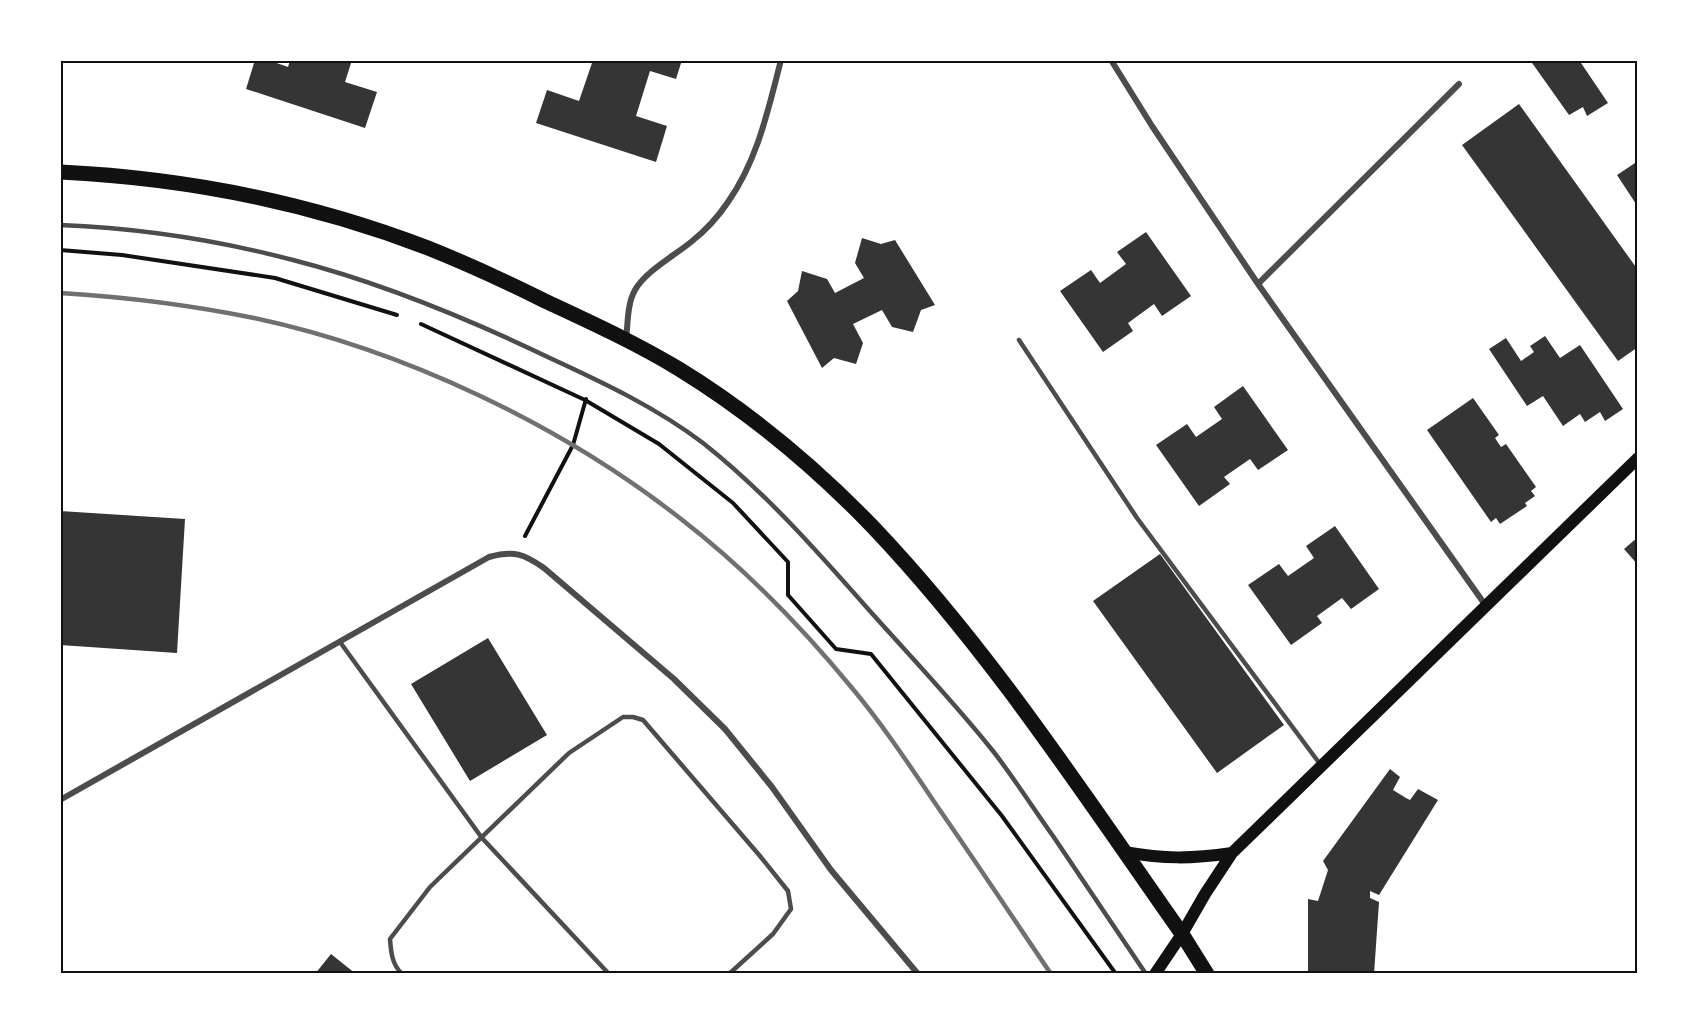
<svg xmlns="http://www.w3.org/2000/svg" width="1698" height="1034" viewBox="0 0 1698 1034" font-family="'PT Sans Narrow',sans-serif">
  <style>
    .building { fill: #353535 }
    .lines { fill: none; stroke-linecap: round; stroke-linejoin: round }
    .path { stroke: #111; stroke-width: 4 }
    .service { stroke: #4c4c4c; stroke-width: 4.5 }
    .minor { stroke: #4c4c4c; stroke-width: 6 }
    .secondary { stroke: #111; stroke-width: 12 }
    .primary { stroke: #111; stroke-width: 15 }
    .rail { stroke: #707070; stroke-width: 4.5 }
    .neatline { fill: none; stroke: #111; stroke-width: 2 }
  </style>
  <rect width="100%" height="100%" fill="#fff"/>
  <path class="building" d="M255,60H268L288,67L290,60H352L345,82L377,92L365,128L246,89Z
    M593,60H682L676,79L650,71L636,116L667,126L656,162L536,123L547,90L579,101Z
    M1530,60H1579L1608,103L1587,116L1583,107L1569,115Z
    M1519,104L1638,270V347L1618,361L1462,145Z
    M1638,161V207L1617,175Z
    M1146,232L1191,296L1162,316L1154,304L1128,323L1133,331L1103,352L1060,291L1091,270L1100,283L1126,264L1117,252Z
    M862,238L881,244L895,240L935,305L921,310L913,332L892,327L882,310L853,324L863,343L856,364L834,358L822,368L787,301L798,291L802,271L827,279L835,293L864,278L855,263Z
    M1545,336L1560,358L1580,345L1623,409L1605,421L1600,412L1585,422L1580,414L1563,426L1543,396L1527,406L1489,349L1506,338L1521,361L1534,352L1530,346Z
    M1243,386L1288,450L1258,470L1250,459L1224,477L1230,484L1199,506L1156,445L1187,424L1196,437L1222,419L1214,407Z
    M1473,398L1499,435L1495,438L1501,447L1506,444L1536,487L1531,491L1535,496L1525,503L1527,506L1500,524L1496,518L1491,522L1427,430Z
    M60,511L185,519L177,653L60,645Z
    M1335,526L1379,589L1351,609L1342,598L1317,616L1322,623L1291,645L1248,585L1279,564L1288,576L1314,558L1306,546Z
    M1638,537V565L1624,549Z
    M1160,554L1284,725L1217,773L1093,601Z
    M488,638L547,735L470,781L411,684Z
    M1390,769L1400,777L1393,790L1406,798L1410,800L1418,789L1438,800L1379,895L1370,891V898L1379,902L1374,974H1308V899L1318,901L1328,870L1323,861Z
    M331,954L356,974H315Z"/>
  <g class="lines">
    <path class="path" d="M60,250L122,255L275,278L397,315
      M421,324L585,400L659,444L733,503L788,562V595L836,649L871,654L1002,816L1116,974
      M525,536L573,445L586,399"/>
    <path class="service" d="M60,225C138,228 217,240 293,260C383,283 469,319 552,359C604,383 657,408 703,443C765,492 817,551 869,610C911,657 954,702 993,751C1014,778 1033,808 1053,836C1084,882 1115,928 1146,974
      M1019,340L1137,518L1320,764
      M340,642L482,838L609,974
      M402,974C392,964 391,953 390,939L430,887L569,753L623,717H633L643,720L760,856L788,891L791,909L773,934L729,974"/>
    <path class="minor" d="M1111,60L1152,126L1258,284L1486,606
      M1258,284L1459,84
      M626,339C628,324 627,304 635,290C646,271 674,256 691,242C705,231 718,217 728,202C758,159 768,110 781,60
      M60,800L489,557C514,550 524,554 544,568L674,679L725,729L772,787L831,870L918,974"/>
    <path class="secondary" d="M1124,852C1165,859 1190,859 1232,853
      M1155,974L1182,934L1205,894L1232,853L1638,458"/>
    <path class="primary" d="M60,172C186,178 311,203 428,248C468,264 507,282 545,301C590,322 636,343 679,369C749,412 815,467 872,526C990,650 1084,795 1182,934L1207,974"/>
    <path class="rail" d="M60,293C126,297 190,305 254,318C404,350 561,425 681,519C743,567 802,627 852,688C883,725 910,766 937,806C976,862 1013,918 1051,974"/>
  </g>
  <rect width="1698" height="1034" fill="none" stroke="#ffffff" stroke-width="123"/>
  <rect x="62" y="62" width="1574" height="910" class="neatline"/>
</svg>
